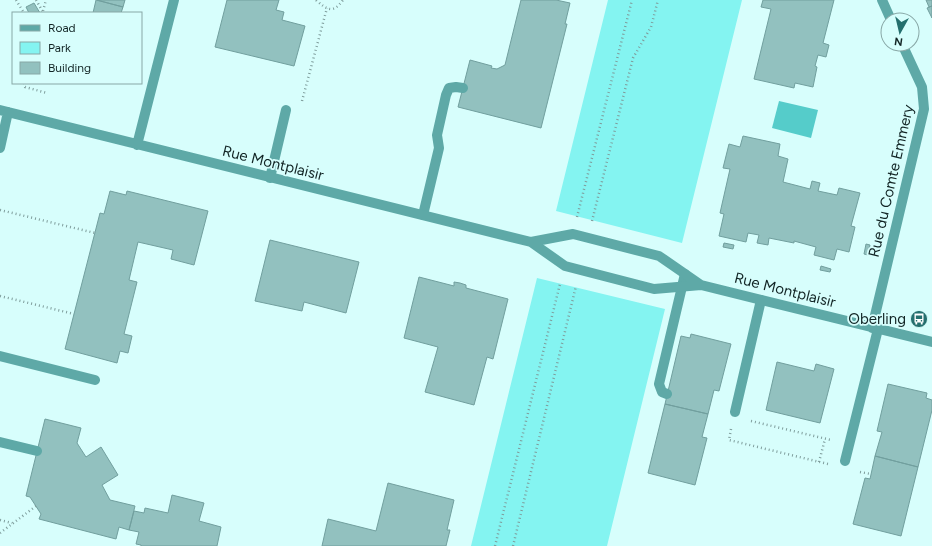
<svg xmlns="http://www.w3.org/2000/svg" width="932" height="546" viewBox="0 0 932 546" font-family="Figtree,sans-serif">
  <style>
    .green { fill: #84f4f1 }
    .water { fill: #55ccca }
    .building { fill: #92c1bf; stroke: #719f9e }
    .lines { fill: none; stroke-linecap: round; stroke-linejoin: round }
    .path { stroke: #7f9d9c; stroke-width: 2.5; stroke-dasharray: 1 3; stroke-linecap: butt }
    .lane { stroke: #5ea9a7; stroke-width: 10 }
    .street { stroke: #5ea9a7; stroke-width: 10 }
    .labels { text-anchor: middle; stroke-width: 3.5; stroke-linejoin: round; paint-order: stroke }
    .street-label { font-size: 15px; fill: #122525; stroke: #d7fefc }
    .poi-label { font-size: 15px; fill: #122525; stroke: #d7fefc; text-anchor: end }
  </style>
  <rect width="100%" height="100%" fill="#d7fefc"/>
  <path class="green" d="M608,0H742L682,243L556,211Z
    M537,278L665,309L607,546H471Z"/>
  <path class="water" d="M779,101L818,110L811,138L772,128Z"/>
  <path class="building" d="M96,0L123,7L121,13H93Z
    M97,0H125L123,7Z
    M227,0H279L276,10L284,12L282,20L305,26L294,66L215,47Z
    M521,0H556L570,3L565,24H567L541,128L458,107L470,60L492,66L491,68L497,69L505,65Z
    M763,0H834L823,43L829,45L826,57L818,55L815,66L817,67L813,87L795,83L794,88L754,79L771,9L761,7Z
    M926,0H932V6L929,7Z
    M34,3L40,13H29L26,7Z
    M932,6V18L927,8Z
    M743,136L780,144L778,156L788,159L783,182L810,189L812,181L820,183L818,191L837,195L839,188L860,193L851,226L855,227L849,252L837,249L834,260L814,255L816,247L794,241V243L769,238L768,245L757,243L759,235L748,233L746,242L719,236L724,214L720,213L730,169L723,168L729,144L740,147Z
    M110,191L126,195L127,191L208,211L194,265L171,259L173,250L138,242L129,280L137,282L124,334L132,336L128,353L120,351L117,363L65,349L100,213L104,214Z
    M270,240L359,262L346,313L304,302L302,311L255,301Z
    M724,243L734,245L733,249L723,247Z
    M866,244L870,245L868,255L864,254Z
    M821,266L831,269L830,272L820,270Z
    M419,277L454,286V282L460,283L466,285V288L508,299L493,359L487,357L474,405L425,392L438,347L404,338Z
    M691,334L731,344L719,391L714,390L708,414L665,404L681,336L690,338Z
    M777,362L814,371L816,364L834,369L820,423L766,410Z
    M888,384L927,393L926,398L932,400V410L918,467L875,456L882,432L877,431Z
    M665,404L708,414L702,437L707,438L695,485L648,473Z
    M45,419L81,428L77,443L86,457L101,447L118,475L102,485L110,500L135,506L129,530L119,527L116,539L39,519L41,514L30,497L26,496Z
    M875,456L918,467L901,536L853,524L865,478L870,479Z
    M388,483L454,500L447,530H450L446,546H322L328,519L376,531Z
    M172,495L204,503L199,521L221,527L217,546H141V545L136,544L139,532L129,530L134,511L144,513L145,508L168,513Z"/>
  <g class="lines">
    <path class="path" d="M16,0L24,13
      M36,0L43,12
      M316,0C327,10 333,14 343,0
      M43,11L46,0
      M24,83L25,87L47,93
      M302,101L327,8
      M0,210L95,233
      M577,217L632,0
      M592,221L633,58L651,27L658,0
      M0,296L74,314
      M751,421L831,440
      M731,429L729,440L828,464
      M819,462L825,439
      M860,472L871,474
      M0,520L12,523
      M0,533L36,506
      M495,546L560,284
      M513,546L576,286"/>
    <path class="lane" d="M270,178L286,110
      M423,215L439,148L437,135L446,95L449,88L456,87L463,88
      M0,356L95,380
      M667,394L662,392L659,384L685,274
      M735,412L761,300
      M0,442L37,451
      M845,461L878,329"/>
    <path class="street" d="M882,0L891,20
      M0,110L531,242L565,266L654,289L701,285L932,342
      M137,145L174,0
      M0,148L8,112
      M531,242L573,234L659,256L701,285
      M872,328L924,109L922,87L902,44"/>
  </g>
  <defs>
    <g id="bus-disc" transform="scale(0.9)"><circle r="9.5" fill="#246f6e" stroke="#d7fefc"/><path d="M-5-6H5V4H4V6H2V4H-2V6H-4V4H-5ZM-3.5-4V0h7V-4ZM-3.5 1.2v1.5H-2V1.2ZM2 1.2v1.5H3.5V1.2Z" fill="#fff"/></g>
  </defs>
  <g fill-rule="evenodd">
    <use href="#bus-disc" x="919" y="319"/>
  </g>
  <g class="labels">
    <g class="street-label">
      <text transform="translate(273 163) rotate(14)" y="5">Rue Montplaisir</text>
      <text transform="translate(891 181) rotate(-77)" y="5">Rue du Comte Emmery</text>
      <text transform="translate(785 290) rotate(14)" y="5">Rue Montplaisir</text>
    </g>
    <g class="poi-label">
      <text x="906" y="324">Oberling</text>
    </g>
  </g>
  <rect x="12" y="12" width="130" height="72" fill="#d7fefc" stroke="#88a7a6"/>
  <rect x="20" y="25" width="20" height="6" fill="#5ea9a7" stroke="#88a7a6"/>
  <text x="48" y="32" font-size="12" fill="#122525">Road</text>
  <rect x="20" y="42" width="20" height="12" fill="#84f4f1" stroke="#88a7a6"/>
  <text x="48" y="52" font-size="12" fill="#122525">Park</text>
  <rect x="20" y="62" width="20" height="12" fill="#92c1bf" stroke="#88a7a6"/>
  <text x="48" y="72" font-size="12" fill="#122525">Building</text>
  <g transform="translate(900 32) rotate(188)"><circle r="19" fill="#d7fefc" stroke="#88a7a6"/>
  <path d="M0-3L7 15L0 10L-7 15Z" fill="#246f6e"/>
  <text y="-6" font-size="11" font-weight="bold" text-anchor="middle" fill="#122525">N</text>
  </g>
</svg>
